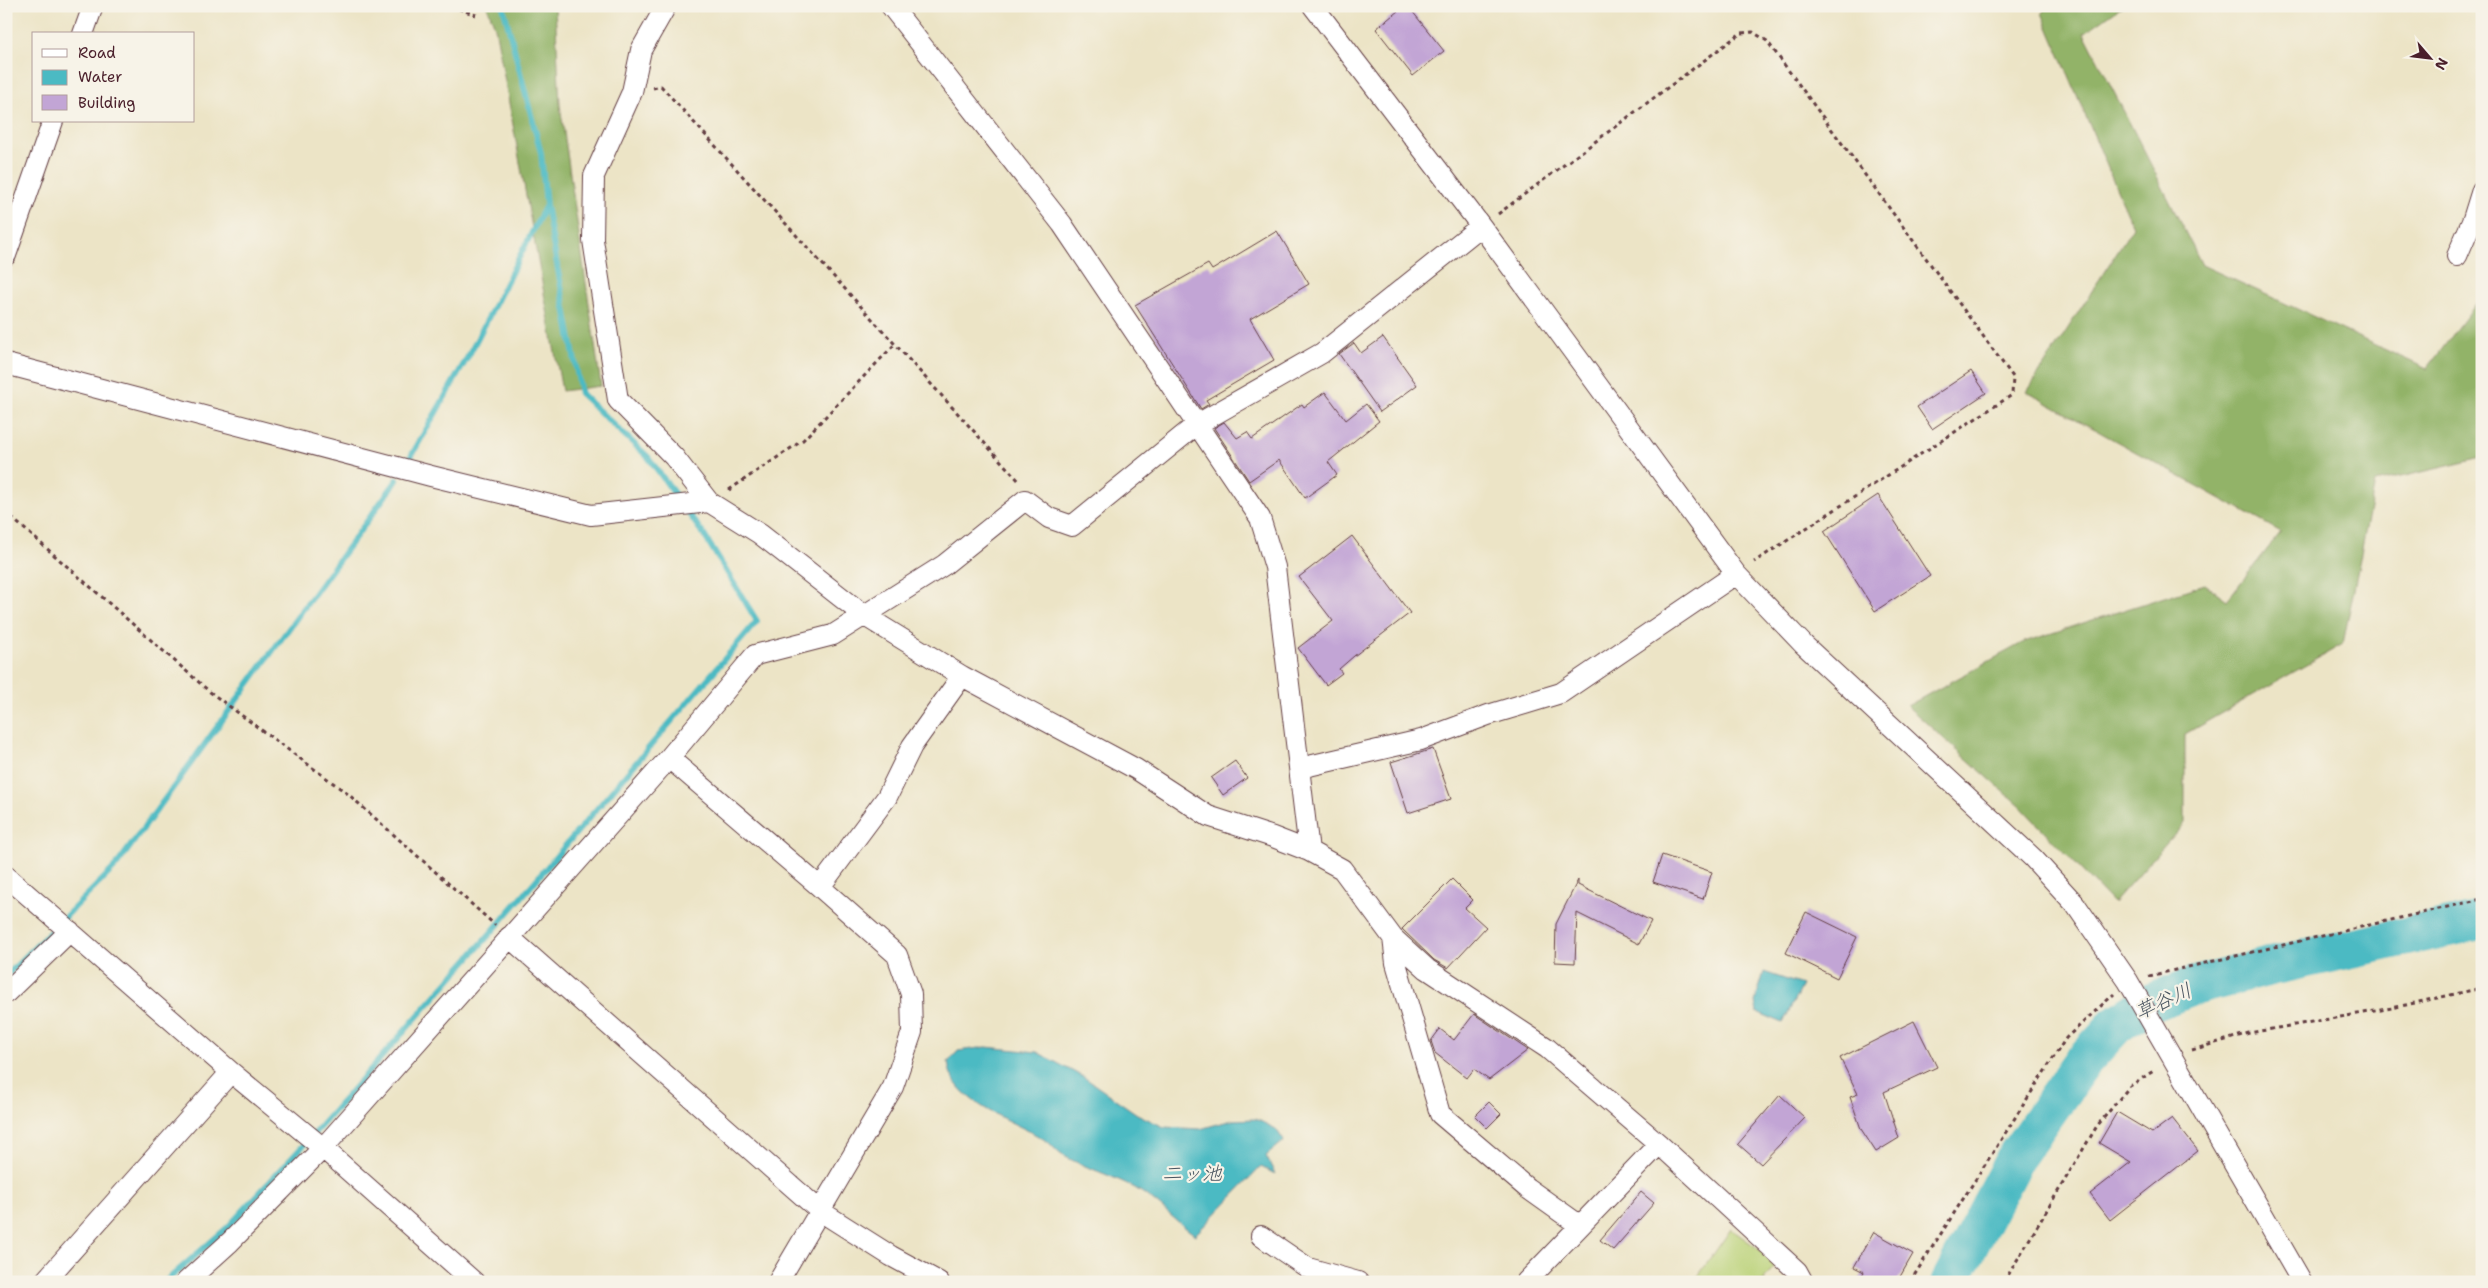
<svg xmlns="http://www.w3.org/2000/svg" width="2488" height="1288" viewBox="0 0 2488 1288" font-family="'Shantell Sans','Klee One',sans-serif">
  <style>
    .green { fill: #b9d176; stroke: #827850 }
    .forest { fill: #92b367; stroke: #6e6949 }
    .water { fill: #4bbac3; stroke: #4a6c77 }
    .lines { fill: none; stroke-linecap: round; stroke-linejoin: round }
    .stream { stroke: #4bbac3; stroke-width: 6 }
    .river { stroke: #4bbac3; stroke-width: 39 }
    .building { fill: #c2a5d5 }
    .minor-casing { stroke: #623d42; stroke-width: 22 }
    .path { stroke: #623d42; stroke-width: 3; stroke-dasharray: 4 4; stroke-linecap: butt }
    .minor { stroke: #fff; stroke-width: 20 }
    .labels { text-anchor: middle; stroke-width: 4.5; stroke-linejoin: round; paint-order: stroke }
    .water-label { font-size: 20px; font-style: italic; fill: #4a5560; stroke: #f7f3e8 }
  </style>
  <rect width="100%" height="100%" fill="#f7f3e8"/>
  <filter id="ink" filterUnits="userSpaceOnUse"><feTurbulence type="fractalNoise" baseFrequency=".02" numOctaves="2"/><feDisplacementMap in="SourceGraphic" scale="10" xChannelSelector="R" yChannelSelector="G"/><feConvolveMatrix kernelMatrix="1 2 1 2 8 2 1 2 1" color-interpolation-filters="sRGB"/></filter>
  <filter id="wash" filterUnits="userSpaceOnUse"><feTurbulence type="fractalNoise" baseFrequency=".0096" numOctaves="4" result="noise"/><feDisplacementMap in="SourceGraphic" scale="20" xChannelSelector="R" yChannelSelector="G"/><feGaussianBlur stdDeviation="1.12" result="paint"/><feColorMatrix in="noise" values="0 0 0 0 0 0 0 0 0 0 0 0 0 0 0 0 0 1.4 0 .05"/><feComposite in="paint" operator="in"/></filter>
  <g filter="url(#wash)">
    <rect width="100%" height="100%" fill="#ece4c6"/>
    <path class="green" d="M1731,1229L1778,1263L1764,1280L1766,1282H1694Z"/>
    <path class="forest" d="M487,6H555L560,105L601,386L562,391L495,27Z
      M2047,6H2122L2084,33L2202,265L2427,369L2482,296V458L2375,483L2343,644L2185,734V823L2113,903L2020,806L1907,706L2024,642L2205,584L2227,600L2281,532L2027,392L2133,227L2042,13Z"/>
    <path class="water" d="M1764,972L1802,985L1783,1023L1757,1012L1755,1002Z
      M986,1047L1037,1052L1085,1078L1137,1114L1164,1127L1200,1129L1232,1120L1256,1119L1276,1129L1284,1141L1266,1156L1275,1174L1261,1167L1195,1235C1174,1220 1157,1201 1135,1188C1112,1175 1085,1168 1062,1155C1057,1152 1053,1146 1048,1142C1019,1122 951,1104 948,1062L958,1051Z"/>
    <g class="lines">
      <path class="stream" d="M410,458L470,353L546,205
        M6,976L116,866L397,480
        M165,1282L228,1227L303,1146L490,934L757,621L704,535L648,457L581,394L546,205L541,153L503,6"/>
      <path class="river" d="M1950,1282L2015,1158L2083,1061L2116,1025L2148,1004L2194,986L2272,966L2482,920"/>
    </g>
    <g id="blocks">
      <path class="building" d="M1404,6H1408L1444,51L1413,76L1376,29Z
        M1277,231L1309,284L1250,319L1274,360L1206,400L1209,404L1201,409L1135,305L1208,264L1212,270Z
        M1383,337L1417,385L1380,412L1339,354L1354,343L1361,353Z
        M1971,371L1986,393L1932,429L1917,407Z
        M1325,392L1346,420L1366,404L1379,421L1328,462L1337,475L1305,498L1279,460L1249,481L1214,428L1224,422L1237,438L1247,432L1252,439L1302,404L1304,407Z
        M1878,495L1930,576L1875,611L1824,531Z
        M1352,536L1410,613L1354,656L1339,669L1342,673L1326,685L1298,648L1333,621L1299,577Z
        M1433,749L1451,799L1408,813L1391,762Z
        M1235,761L1247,778L1223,795L1211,778Z
        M1662,855L1712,872L1703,899L1653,882Z
        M1452,879L1473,900L1465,908L1486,927L1448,968L1434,960L1402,929Z
        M1578,880V885L1651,921L1639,944L1577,913L1575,963L1555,962L1556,924Z
        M1806,912L1857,937L1837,978L1786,953Z
        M1474,1014L1528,1050L1489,1080L1474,1069L1467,1078L1435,1053L1431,1041L1440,1029L1454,1040Z
        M1914,1021L1937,1067L1884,1092L1899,1138L1876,1152L1861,1129L1850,1097L1858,1094L1840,1058Z
        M1780,1095L1805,1118L1761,1164L1738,1144Z
        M1489,1102L1501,1114L1487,1128L1475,1116Z
        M2117,1112L2152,1133L2172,1118L2198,1151L2110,1220L2090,1194L2131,1162L2099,1143Z
        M1641,1192L1654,1203L1613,1250L1600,1240Z
        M1874,1232L1913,1254L1897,1282H1858L1864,1272L1854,1267Z"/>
    </g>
  </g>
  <g filter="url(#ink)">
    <use href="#blocks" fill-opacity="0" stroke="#623d42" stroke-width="1"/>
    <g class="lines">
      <g class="minor-casing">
        <path id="minor" d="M666,6L641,50L632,92L594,176L593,240L618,400L674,457L709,502L760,534L865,616L962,676L1136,769L1208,816L1273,837L1309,851L1342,869L1393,938L1427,969L1547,1048L1659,1144L1797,1271L1803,1282
          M891,6L1062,224L1260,518L1275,567L1309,851
          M1313,6L1481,226L1736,574L1804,645L2033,858L2075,904L2128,981L2302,1282
          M83,34L93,6
          M6,255L53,121
          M2457,256L2473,219L2482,190
          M6,364L431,476L591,515L709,502
          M669,758L820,887
          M1300,768L1421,740L1488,715L1561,693L1736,574
          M6,876L231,1072L323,1148L474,1282
          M509,937L820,1211L891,1256L939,1282
          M1393,938L1396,963L1440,1114L1527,1188L1579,1225
          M6,993L70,931
          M1261,1236L1308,1268L1358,1282
          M44,1282L231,1072
          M186,1282L230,1242L323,1148L669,758L755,655L833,635L944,565L1025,500L1049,518L1072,526L1196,425L1322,353L1481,226
          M778,1282L893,1087L912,1032L911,994L897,955L820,887L887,797L912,746L962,676
          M1526,1282L1659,1144"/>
      </g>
      <path class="path" d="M451,6L476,15
        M474,6L476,14
        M653,88L661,86L1019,481
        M1498,214L1741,33L1753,32L1767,41L2013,377L2012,395L1754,562
        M729,490L803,440L895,344
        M6,502L12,518L210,692L348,794L495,925
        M2149,976L2482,899
        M2192,1050L2249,1033L2392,1008L2482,988
        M1910,1282L2066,1038L2114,994
        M2004,1282L2097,1126L2130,1086L2155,1070"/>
      <use href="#minor" class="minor"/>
    </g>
  </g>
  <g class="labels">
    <g class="water-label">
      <text transform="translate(2163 1001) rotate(-24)" y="7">草谷川</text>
      <text x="1192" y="1180">二ッ池</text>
    </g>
  </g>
  <rect width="2488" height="1288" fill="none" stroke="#f7f3e8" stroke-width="25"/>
  <rect x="32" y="32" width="162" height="90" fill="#f7f3e8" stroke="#b29e9c"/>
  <rect x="42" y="49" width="25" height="8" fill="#ffffff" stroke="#b29e9c"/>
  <text x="78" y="58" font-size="15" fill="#4a1f2b">Road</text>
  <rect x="42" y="70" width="25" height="15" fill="#4bbac3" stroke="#b29e9c"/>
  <text x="78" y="82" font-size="15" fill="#4a1f2b">Water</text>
  <rect x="42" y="95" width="25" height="15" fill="#c2a5d5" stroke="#b29e9c"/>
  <text x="78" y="108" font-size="15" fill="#4a1f2b">Building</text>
  <g transform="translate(2430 58) rotate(118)" stroke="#f7f3e8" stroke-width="4" paint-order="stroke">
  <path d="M0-4L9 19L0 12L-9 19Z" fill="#4a1f2b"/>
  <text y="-8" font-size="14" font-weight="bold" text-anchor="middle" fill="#4a1f2b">N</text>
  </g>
</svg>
